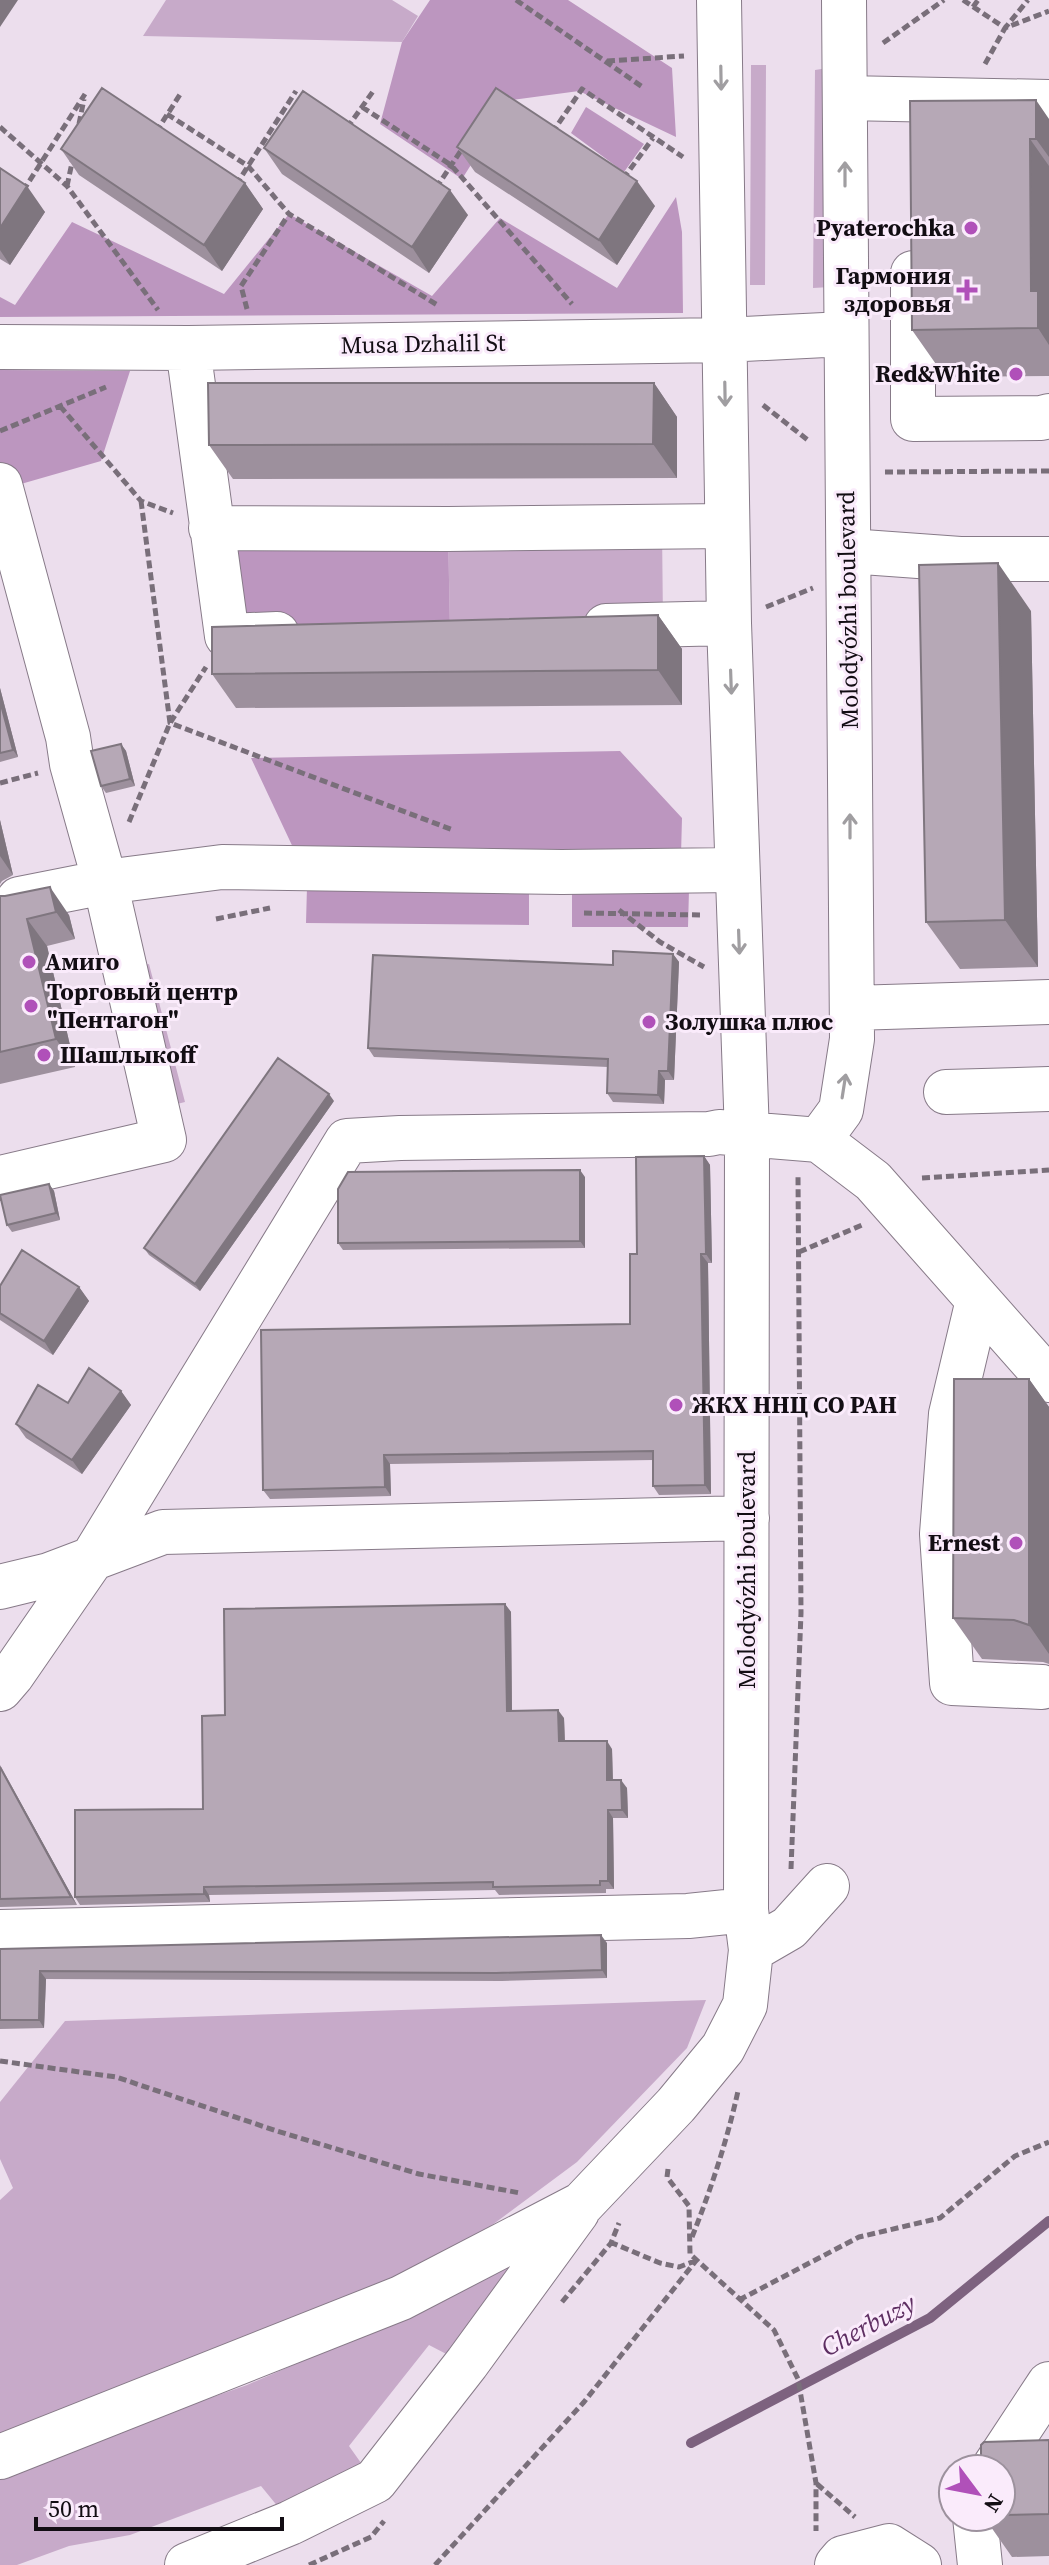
<svg xmlns="http://www.w3.org/2000/svg" width="1049" height="2565" viewBox="0 0 1049 2565" font-family="'Source Serif 4',serif">
  <style>
    .green { fill: #c7aac9 }
    .forest { fill: #bc96bf }
    .lines { fill: none; stroke-linecap: round; stroke-linejoin: round }
    .stream { stroke: #7d627f; stroke-width: 10 }
    .minor-casing { stroke: #877a88; stroke-width: 46 }
    .path { stroke: #796f7a; stroke-width: 5; stroke-dasharray: 8 4; stroke-linecap: butt }
    .minor { stroke: #fff; stroke-width: 44 }
    .wall { fill: #9d909d }
    .shaded-wall { fill: #7f767f }
    .building { fill: #b6a8b6; stroke: #7f767f; stroke-width: 2 }
    .oneway { stroke: #a09ea1 }
    .poi-dot { fill: #b050b9; stroke: #faebfb; stroke-width: 3 }
    .labels { text-anchor: middle; stroke-width: 6; stroke-linejoin: round; paint-order: stroke }
    .poi-label { font-size: 24px; font-weight: bold; fill: #120d13; stroke: #faebfb; text-anchor: start }
    .street-label { font-size: 24px; fill: #120d13; stroke: #faebfb }
    .water-label { font-size: 26px; font-style: italic; fill: #5e2e62; stroke: #faebfb }
  </style>
  <rect width="100%" height="100%" fill="#ecdeed"/>
  <path class="green" d="M166,0H392L418,16L402,42L143,36Z
    M751,65H766L765,285H750Z
    M828,68L830,287L813,288L815,70Z
    M662,527L663,624L450,630L448,529Z
    M149,964L185,1102L173,1105L137,967Z
    M706,2000L687,2048L577,2162L449,2257L0,2435V2200L13,2188L0,2159V2102L65,2021Z
    M534,2253L454,2358L429,2345L349,2446L366,2470L279,2508L261,2486L130,2535L69,2546L17,2565H0V2472L247,2385L425,2308Z"/>
  <path class="forest" d="M430,0H568L672,68L676,137L579,91L512,100L462,179L380,124L402,42Z
    M586,107L644,144L624,172L571,133Z
    M676,197L682,232L683,313L0,317V297L15,305L72,222L224,294L289,214L432,296L500,218L617,288Z
    M0,370L130,371L101,461L0,490Z
    M236,529H448L450,630L238,635Z
    M620,751L682,818L681,855L297,856L251,758Z
    M307,887L529,889V925L306,923Z
    M572,889L689,890L688,927H572Z"/>
  <g class="lines">
    <path class="stream" d="M691,2443L930,2318L1049,2221"/>
    <g class="minor-casing">
      <path id="minor" d="M845,98L1049,102
        M913,273V419L1041,418L1049,416
        M0,347L188,348L724,340L845,334
        M188,348L227,636L277,634
        M0,485L68,737L72,764L105,882L164,1140L0,1178
        M211,528L448,529L727,526
        M849,551L960,559H1049
        M606,626L729,623
        M19,899L105,882L222,867L562,872L736,870
        M852,1008L1049,1002
        M946,1092L1049,1089
        M819,1140L873,1181L1049,1380
        M978,1300L951,1414L942,1534L952,1683L1042,1687
        M0,1587L49,1575L163,1532L747,1518
        M0,1689L12,1675L92,1559L347,1141L400,1138L709,1134L719,1132L819,1140L841,1110L852,1039L844,0
        M0,1932L688,1916L746,1910
        M751,1950L789,1928L827,1886
        M0,2457L401,2298L582,2204L676,2105L723,2048L745,2005L751,1950L746,1910L747,1134L729,623L719,0
        M993,2469L1049,2384
        M975,2517L980,2565
        M187,2565L290,2523L375,2481L467,2363L577,2212
        M837,2565L843,2558L889,2546L919,2565"/>
    </g>
    <path class="path" d="M516,0L644,88
      M963,0L1005,28L1028,0
      M973,7L978,0
      M883,43L944,0
      M607,61L684,56
      M985,64L1005,28L1049,11
      M362,107L451,165L572,304
      M167,114L248,166L289,214L439,306
      M79,124L84,99
      M0,127L67,186L158,310
      M347,128L374,90
      M156,132L181,93
      M552,133L582,89L683,157
      M623,179L653,138
      M236,185L296,91
      M67,186L73,158
      M436,188L464,146
      M23,191L85,94
      M247,309L241,286L289,214
      M763,405L809,441
      M60,406L141,501L173,513
      M0,431L106,387
      M885,472L1049,471
      M141,501L170,723L453,830
      M766,607L813,588
      M0,783L38,773
      M129,822L170,723L206,667
      M619,910L660,942L704,967
      M584,913L702,915
      M216,919L270,908
      M922,1178L1049,1170
      M799,1252L862,1225
      M791,1869L801,1613L798,1175
      M0,2061L116,2077L277,2131L419,2174L520,2193
      M668,2169L667,2177L689,2206L690,2254L774,2330L798,2379L816,2483V2531
      M692,2237C711,2189 727,2141 738,2091
      M610,2242L660,2263L679,2267L695,2261
      M739,2300L859,2237L940,2218L1015,2156L1049,2142
      M562,2302L611,2243L619,2223
      M817,2484L855,2517
      M309,2565L371,2537L384,2521
      M435,2565L584,2402L695,2262"/>
    <use href="#minor" class="minor"/>
  </g>
  <path class="wall" d="M910,101L1049,119V376L945,377L912,330Z
    M457,147L655,206L617,265L475,172Z
    M264,148L468,215L429,273L282,174Z
    M61,149L245,183L263,209L222,271L79,175Z
    M0,168L45,212L10,265L0,259Z
    M654,383L677,417V478L233,479L209,445Z
    M1031,611L1038,967L960,969L926,922Z
    M658,615L682,649V705L236,708L212,674Z
    M0,688L18,757L0,762Z
    M121,744L126,751L135,786L106,793L101,786Z
    M0,820L13,875L2,881L0,884Z
    M0,896L69,915L75,939L47,946L75,1067L0,1084Z
    M673,954L679,962L674,1080H665L664,1104L613,1102L607,1093L608,1067L374,1057L368,1048L613,965Z
    M334,1101L200,1291L149,1255L144,1248Z
    M704,1156L710,1165L712,1263H708L711,1494L659,1495L653,1486V1460L390,1464L391,1496L270,1499L263,1490L630,1324L637,1254Z
    M585,1177V1248L343,1250L338,1243Z
    M49,1184L54,1191L60,1220L12,1232L7,1225Z
    M0,1286L79,1287L89,1301L53,1355L0,1320Z
    M1029,1379L1049,1407V1664L1043,1662L982,1659L953,1618Z
    M121,1391L131,1405L82,1474L26,1438L16,1424Z
    M505,1604L511,1612L512,1711L564,1718L565,1741L612,1749L613,1780L627,1788L628,1818H613L614,1889H606V1893L499,1895L495,1890L209,1895L210,1902L80,1905L75,1897L203,1809L225,1715Z
    M0,1765L77,1905L0,1907Z
    M607,1943V1978L502,1981L46,1979L44,2028L0,2029V1949Z
    M1049,2440V2556L1012,2557L984,2517H1001V2469Z"/>
  <path class="shaded-wall" d="M0,0H18L0,27Z
    M1036,100L1049,119V157L1036,139Z
    M1030,139L1049,166V345L1038,328L1031,291Z
    M637,181L655,206L617,265L599,240Z
    M245,183L263,209L222,271L204,245Z
    M27,186L45,212L10,265L0,250V228Z
    M450,190L468,215L429,273L412,247Z
    M654,383L677,417V478L653,444Z
    M998,563L1031,611L1038,967L1005,920Z
    M658,615L682,649V705L658,670Z
    M0,688L18,757L13,750L0,701Z
    M121,744L126,751L135,786L130,779Z
    M0,820L13,875L0,856Z
    M50,887L69,915L75,939L56,912Z
    M27,919L47,946L75,1067L56,1039Z
    M673,954L679,962L674,1080L668,1071Z
    M659,1071L665,1080L664,1104L658,1095Z
    M329,1094L334,1101L200,1291L195,1284Z
    M704,1156L710,1165L712,1263L706,1254Z
    M580,1170L585,1177V1248L580,1241Z
    M49,1184L54,1191L60,1220L56,1213Z
    M701,1254L708,1263L711,1494L705,1485Z
    M79,1287L89,1301L53,1355L44,1341Z
    M1029,1379L1049,1407V1654L1029,1625Z
    M121,1391L131,1405L82,1474L72,1460Z
    M384,1455L390,1464L391,1496L385,1487Z
    M505,1604L511,1612L512,1719L507,1711Z
    M558,1710L564,1718L565,1749L559,1741Z
    M607,1741L612,1749L613,1788L607,1780Z
    M0,1765L77,1905L71,1897Z
    M621,1780L627,1788L628,1818L622,1810Z
    M608,1810L613,1818L614,1889L608,1881Z
    M204,1887L209,1895L210,1902L204,1894Z
    M601,1935L607,1943V1978L602,1970Z
    M40,1971L46,1979L44,2028L39,2020Z"/>
  <path class="building" d="M102,88L245,183L204,245L61,149Z
    M496,88L637,181L599,240L457,147Z
    M303,91L450,190L412,247L264,148Z
    M1036,100V139H1030L1031,291H1038V328L912,330L910,101Z
    M0,168L27,186L0,228Z
    M208,383H654L653,444L209,445Z
    M998,563L1005,920L926,922L919,565Z
    M658,615V670L212,674V627Z
    M0,701L13,750L0,753Z
    M121,744L130,779L101,786L91,751Z
    M50,887L56,912L27,919L56,1039L0,1052V896H5Z
    M613,951L673,954L668,1071H659L658,1095L607,1093L608,1059L368,1048L373,955L613,965Z
    M278,1058L329,1094L195,1284L144,1248Z
    M704,1156L706,1254H701L705,1485L653,1486V1451L384,1455L385,1487L263,1490L261,1330L630,1324V1254H637L636,1157Z
    M580,1170V1241L338,1243V1189L348,1172Z
    M49,1184L56,1213L7,1225L0,1195Z
    M22,1250L79,1287L44,1341L0,1313V1286Z
    M89,1368L121,1391L72,1460L16,1424L38,1385L68,1403Z
    M954,1379H1029V1625L1014,1620L953,1618Z
    M505,1604L507,1711L558,1710L559,1741H607V1780H621L622,1810H608V1881H600V1885L493,1887V1882L204,1887V1894L75,1897V1810L203,1809L202,1716L225,1715L224,1609Z
    M0,1767L71,1897L0,1899Z
    M601,1935L602,1970L496,1973L40,1971L39,2020H0V1949Z
    M1049,2440V2514L1001,2515V2469H981V2445L984,2442Z"/>
  <defs><path id="oneway-shaft" d="M-6 0H5M1.5-3L5.5 0L1.5 3" fill="none" stroke-width="1.6" stroke-linecap="round" stroke-linejoin="round" transform="scale(2)"/></defs>
  <g class="oneway">
    <use href="#oneway-shaft" transform="translate(721 78) rotate(89)"/>
    <use href="#oneway-shaft" transform="translate(845 174) rotate(-90)"/>
    <use href="#oneway-shaft" transform="translate(725 394) rotate(89)"/>
    <use href="#oneway-shaft" transform="translate(731 682) rotate(88)"/>
    <use href="#oneway-shaft" transform="translate(850 826) rotate(-90)"/>
    <use href="#oneway-shaft" transform="translate(739 942) rotate(88)"/>
    <use href="#oneway-shaft" transform="translate(844 1086) rotate(-81)"/>
  </g>
  <g class="poi-dot">
    <circle cx="971" cy="228" r="8"/>
    <path d="M963 278h8v8h8v8h-8v8h-8v-8h-8v-8h8z"/>
    <circle cx="1016" cy="374" r="8"/>
    <circle cx="29" cy="962" r="8"/>
    <circle cx="31" cy="1006" r="8"/>
    <circle cx="649" cy="1022" r="8"/>
    <circle cx="44" cy="1055" r="8"/>
    <circle cx="676" cy="1405" r="8"/>
    <circle cx="1016" cy="1543" r="8"/>
  </g>
  <g class="labels">
    <g class="poi-label">
      <text x="955" y="236" text-anchor="end">Pyaterochka</text>
      <text x="951" y="284" text-anchor="end">Гармония<tspan x="951" dy="28">здоровья</tspan></text>
      <text x="1000" y="382" text-anchor="end">Red&amp;White</text>
      <text x="45" y="970">Амиго</text>
      <text x="47" y="1000">Торговый центр<tspan x="47" dy="28">"Пентагон"</tspan></text>
      <text x="665" y="1030">Золушка плюс</text>
      <text x="60" y="1063">Шашлыкoff</text>
      <text x="692" y="1413">ЖКХ ННЦ СО РАН</text>
      <text x="1000" y="1551" text-anchor="end">Ernest</text>
    </g>
    <g class="street-label">
      <text transform="translate(423 344) rotate(-1)" y="8">Musa Dzhalil St</text>
      <text transform="translate(848 610) rotate(-91)" y="8">Molodyózhi boulevard</text>
      <text transform="translate(747 1570) rotate(-90)" y="8">Molodyózhi boulevard</text>
    </g>
    <g class="water-label">
      <text transform="translate(868 2325) rotate(-28)" y="9">Cherbuzy</text>
    </g>
  </g>
  <g transform="translate(977 2493) rotate(122)"><circle r="38" fill="#faebfb" stroke="#9d929e" stroke-width="2"/>
  <path d="M0-6L14 30L0 20L-14 30Z" fill="#b050b9"/>
  <text y="-12" font-size="22" font-weight="bold" text-anchor="middle" fill="#120d13">N</text>
  </g>
  <path d="M36 2517v12h246v-12" fill="none" stroke="#120d13" stroke-width="4"/>
  <text x="48" y="2517" font-size="24" fill="#120d13" stroke="#faebfb" stroke-width="6" paint-order="stroke">50 m</text>
</svg>
